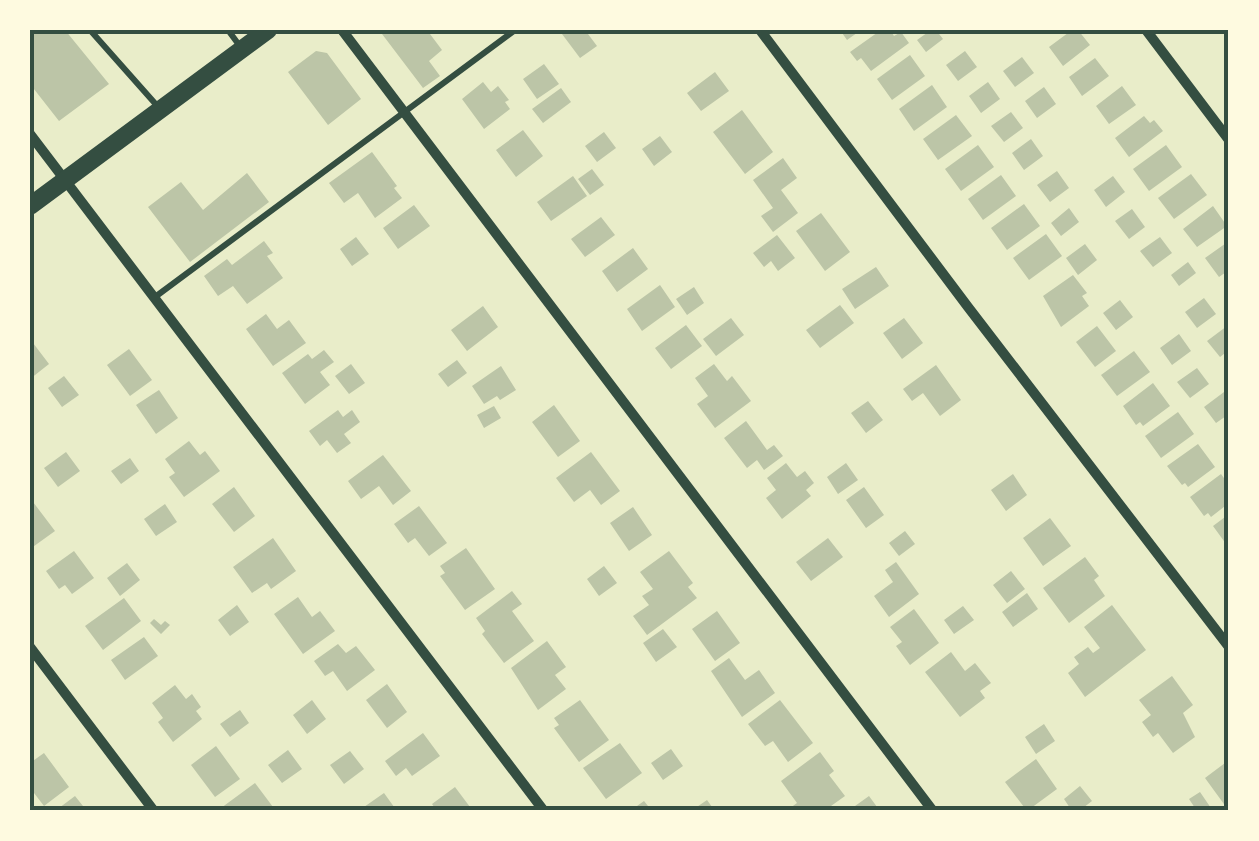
<svg xmlns="http://www.w3.org/2000/svg" width="1259" height="841" viewBox="0 0 1259 841" font-family="'Sofia Sans Condensed',sans-serif">
  <style>
    .building { fill: #bcc5a7 }
    .lines { fill: none; stroke-linecap: round; stroke-linejoin: round }
    .service { stroke: #344e41; stroke-width: 6 }
    .minor { stroke: #344e41; stroke-width: 10 }
    .secondary { stroke: #344e41; stroke-width: 18 }
    .neatline { fill: none; stroke: #344e41; stroke-width: 4 }
  </style>
  <rect width="100%" height="100%" fill="#e9edc9"/>
  <path class="building" d="M30,30H65L109,84L59,121L30,84Z
    M379,30H427L442,50L429,61L440,76L423,88Z
    M559,30H585L597,46L580,58Z
    M840,30H861L847,40Z
    M881,30H890L894,36L901,32L909,43L871,71L861,58L857,61L850,52Z
    M931,30H936L943,39L926,52L917,40Z
    M1072,30H1078L1090,45L1063,66L1049,47Z
    M316,51L327,53L361,99L328,125L288,72Z
    M965,51L977,67L958,81L946,65Z
    M910,55L925,76L892,100L877,79Z
    M1022,57L1034,73L1015,87L1003,71Z
    M1095,58L1109,76L1082,96L1069,77Z
    M544,64L559,84L537,99L523,79Z
    M715,72L729,91L701,111L687,93Z
    M483,82L491,92L498,86L509,100L505,102L510,109L484,129L462,99Z
    M988,82L1000,99L981,113L969,96Z
    M932,85L947,107L914,131L899,109Z
    M1122,86L1136,105L1109,124L1096,106Z
    M1044,87L1056,104L1037,118L1025,101Z
    M561,88L571,102L543,123L532,109Z
    M742,110L773,152L745,174L713,132Z
    M1011,112L1023,128L1004,142L991,126Z
    M956,115L972,136L938,160L923,139Z
    M1144,116L1150,123L1154,120L1163,131L1129,157L1115,138Z
    M523,130L543,156L516,177L496,150Z
    M604,132L616,148L597,162L585,146Z
    M660,136L672,152L654,166L642,149Z
    M1031,139L1043,156L1024,170L1012,153Z
    M978,145L994,167L961,191L945,169Z
    M1166,145L1182,167L1149,191L1133,169Z
    M372,152L397,186L394,188L402,198L375,218L358,193L344,203L329,183Z
    M783,158L797,178L781,190L798,213L773,232L761,216L773,208L753,180Z
    M592,169L604,185L590,195L578,179Z
    M1057,171L1069,188L1050,202L1037,185Z
    M247,173L269,202L190,262L148,207L181,182L203,210Z
    M1191,174L1207,195L1174,219L1158,198Z
    M1001,175L1016,196L983,220L968,199Z
    M573,176L587,196L551,221L537,202Z
    M1113,176L1125,192L1106,207L1094,190Z
    M1024,204L1040,226L1007,250L991,228Z
    M414,205L430,226L398,249L383,228Z
    M1213,206L1227,226L1197,247L1183,229Z
    M1069,208L1079,222L1061,236L1051,223Z
    M1132,209L1145,227L1129,239L1115,221Z
    M821,213L850,252L825,271L796,231Z
    M601,217L615,235L585,257L571,239Z
    M1046,234L1062,256L1029,280L1013,258Z
    M777,235L795,258L778,271L771,261L764,267L753,253Z
    M356,237L369,254L352,266L340,249Z
    M1160,237L1172,253L1153,267L1140,251Z
    M264,241L273,253L267,256L283,278L247,304L233,286L218,296L204,276L227,259L232,265Z
    M1229,241V270L1219,277L1205,258Z
    M1085,244L1097,260L1078,275L1066,258Z
    M633,248L648,269L617,292L602,271Z
    M1188,262L1196,273L1179,286L1171,275Z
    M876,267L889,286L855,309L842,289Z
    M1073,275L1087,293L1082,296L1089,306L1061,327L1043,296Z
    M660,285L675,307L642,331L627,309Z
    M694,287L704,303L687,315L676,299Z
    M1204,298L1216,314L1197,328L1185,312Z
    M1120,300L1133,317L1116,330L1103,313Z
    M840,305L854,323L820,348L806,330Z
    M483,306L498,327L467,351L451,330Z
    M266,314L277,329L289,320L306,343L273,366L246,329Z
    M731,318L744,335L716,356L703,339Z
    M904,318L923,343L902,359L883,333Z
    M686,325L702,346L671,369L655,348Z
    M1097,326L1116,351L1095,367L1076,342Z
    M1227,326L1229,350L1220,357L1207,341Z
    M1179,334L1191,351L1172,365L1160,348Z
    M30,339L49,364L30,379Z
    M129,349L152,380L130,396L107,365Z
    M324,350L334,362L320,372L330,385L305,404L282,373L308,354L312,359Z
    M1134,351L1150,372L1117,396L1101,375Z
    M457,360L467,373L448,387L438,374Z
    M351,364L365,383L349,394L335,376Z
    M714,364L727,381L732,376L751,401L715,428L697,404L708,396L695,378Z
    M936,365L961,400L940,416L923,393L912,401L903,389Z
    M501,366L516,390L500,400L497,396L484,404L472,386Z
    M1197,368L1209,384L1190,398L1177,382Z
    M64,376L79,395L62,407L48,388Z
    M1153,383L1170,406L1143,426L1140,422L1136,425L1123,406Z
    M159,390L178,418L156,434L136,405Z
    M1224,392L1229,400V414L1216,423L1204,407Z
    M868,401L883,420L866,433L851,413Z
    M554,405L580,441L558,457L532,422Z
    M494,406L501,418L484,428L477,415Z
    M338,410L343,417L352,410L360,422L344,434L351,443L337,453L327,440L320,446L309,431Z
    M1178,412L1194,434L1161,458L1145,436Z
    M746,421L767,450L774,445L783,456L764,470L757,460L747,468L724,438Z
    M189,441L200,455L205,451L220,471L184,497L169,477L175,473L165,459Z
    M1198,444L1215,467L1188,487L1185,483L1182,485L1167,466Z
    M66,452L80,471L58,487L44,468Z
    M591,452L620,491L601,505L590,490L574,502L556,478Z
    M383,455L411,491L393,505L379,486L361,499L348,481Z
    M130,458L139,471L121,484L111,471Z
    M786,463L797,477L805,471L814,483L806,490L811,496L782,519L766,498L776,490L767,478Z
    M846,463L858,480L838,494L827,477Z
    M1013,474L1027,495L1006,511L991,490Z
    M1221,474L1229,485V503L1211,517L1208,513L1204,516L1190,497Z
    M234,487L255,516L234,532L212,504Z
    M864,487L884,515L866,528L846,500Z
    M30,498L55,531L30,549Z
    M165,504L177,522L156,536L144,519Z
    M419,506L447,543L429,556L415,538L408,543L394,524Z
    M633,507L652,535L629,551L610,523Z
    M1229,514V548L1213,526Z
    M1050,518L1071,546L1043,566L1023,538Z
    M905,531L915,544L899,556L889,543Z
    M273,538L296,571L271,589L267,583L252,593L233,567Z
    M828,538L843,557L811,581L796,562Z
    M466,548L495,589L465,610L440,576L445,573L440,566Z
    M74,551L94,578L72,594L65,585L59,589L46,571Z
    M669,551L693,583L688,587L697,598L647,635L633,616L649,605L642,596L653,589L640,572Z
    M1085,557L1099,576L1094,580L1105,596L1069,623L1043,588Z
    M896,562L919,594L889,617L874,596L893,582L885,570Z
    M127,563L140,580L120,596L107,578Z
    M604,566L617,583L599,596L587,579Z
    M1011,571L1025,589L1007,603L993,585Z
    M512,591L522,604L512,611L534,641L504,663L482,634L485,631L476,618Z
    M1027,593L1038,609L1013,627L1002,612Z
    M298,597L312,617L320,611L335,631L303,654L274,614Z
    M124,598L141,621L103,650L85,626Z
    M237,605L249,622L230,636L218,620Z
    M1112,605L1146,650L1085,697L1068,673L1079,664L1074,657L1088,647L1093,653L1100,648L1084,627Z
    M963,606L974,620L954,634L944,620Z
    M914,609L939,643L910,665L896,646L902,642L890,627Z
    M717,611L740,643L715,661L692,629Z
    M154,619L161,625L165,621L170,625L161,634L150,623Z
    M663,629L677,647L656,662L643,643Z
    M144,637L158,656L125,680L111,660Z
    M547,641L566,667L555,675L566,689L538,710L511,668Z
    M338,644L346,653L356,646L375,670L347,691L333,671L325,676L314,661Z
    M951,652L965,671L975,663L991,683L980,691L985,698L960,717L925,672Z
    M729,658L745,680L759,670L775,693L742,717L711,671Z
    M1172,676L1193,705L1183,713L1195,737L1173,753L1158,733L1153,737L1142,722L1151,715L1139,700Z
    M387,684L407,712L387,728L366,700Z
    M175,685L186,699L192,694L201,707L196,711L202,719L173,742L158,722L163,718L152,703Z
    M312,700L326,719L307,734L293,715Z
    M580,700L609,740L579,762L554,728L559,725L554,718Z
    M780,700L813,743L788,762L773,741L765,746L748,724Z
    M240,710L249,723L230,737L220,724Z
    M1044,724L1055,741L1036,754L1025,737Z
    M423,733L440,756L412,776L406,768L396,776L385,761Z
    M620,743L642,773L606,799L583,768Z
    M216,746L240,779L215,797L191,765Z
    M671,749L683,766L663,780L651,763Z
    M288,750L302,769L282,783L268,765Z
    M350,751L364,769L344,784L330,765Z
    M820,752L834,771L829,775L845,796L824,811H786L797,803L781,781Z
    M44,753L69,787L44,806L34,793L30,796V763Z
    M1036,759L1057,789L1027,811L1005,782Z
    M1229,760V811L1205,778Z
    M255,783L276,811H223L221,808Z
    M1080,786L1092,801L1079,811H1072L1064,799Z
    M455,787L473,811H437L432,804Z
    M1200,792L1213,811H1197L1189,799Z
    M384,793L397,811H367L364,807Z
    M75,796L87,811H55Z
    M869,796L880,811H848Z
    M707,800L715,811H691Z
    M644,801L652,811H630Z"/>
  <g class="lines">
    <path class="service" d="M90,30L160,109
      M228,30L242,49
      M155,297L515,30"/>
    <path class="minor" d="M342,30L933,811
      M760,30L968,307L1229,647
      M1146,30L1229,140
      M30,134L544,811
      M30,647L154,811"/>
    <path class="secondary" d="M30,206L268,30"/>
  </g>
  <rect width="1259" height="841" fill="none" stroke="#fefae0" stroke-width="65"/>
  <rect x="32" y="32" width="1194" height="776" class="neatline"/>
</svg>
